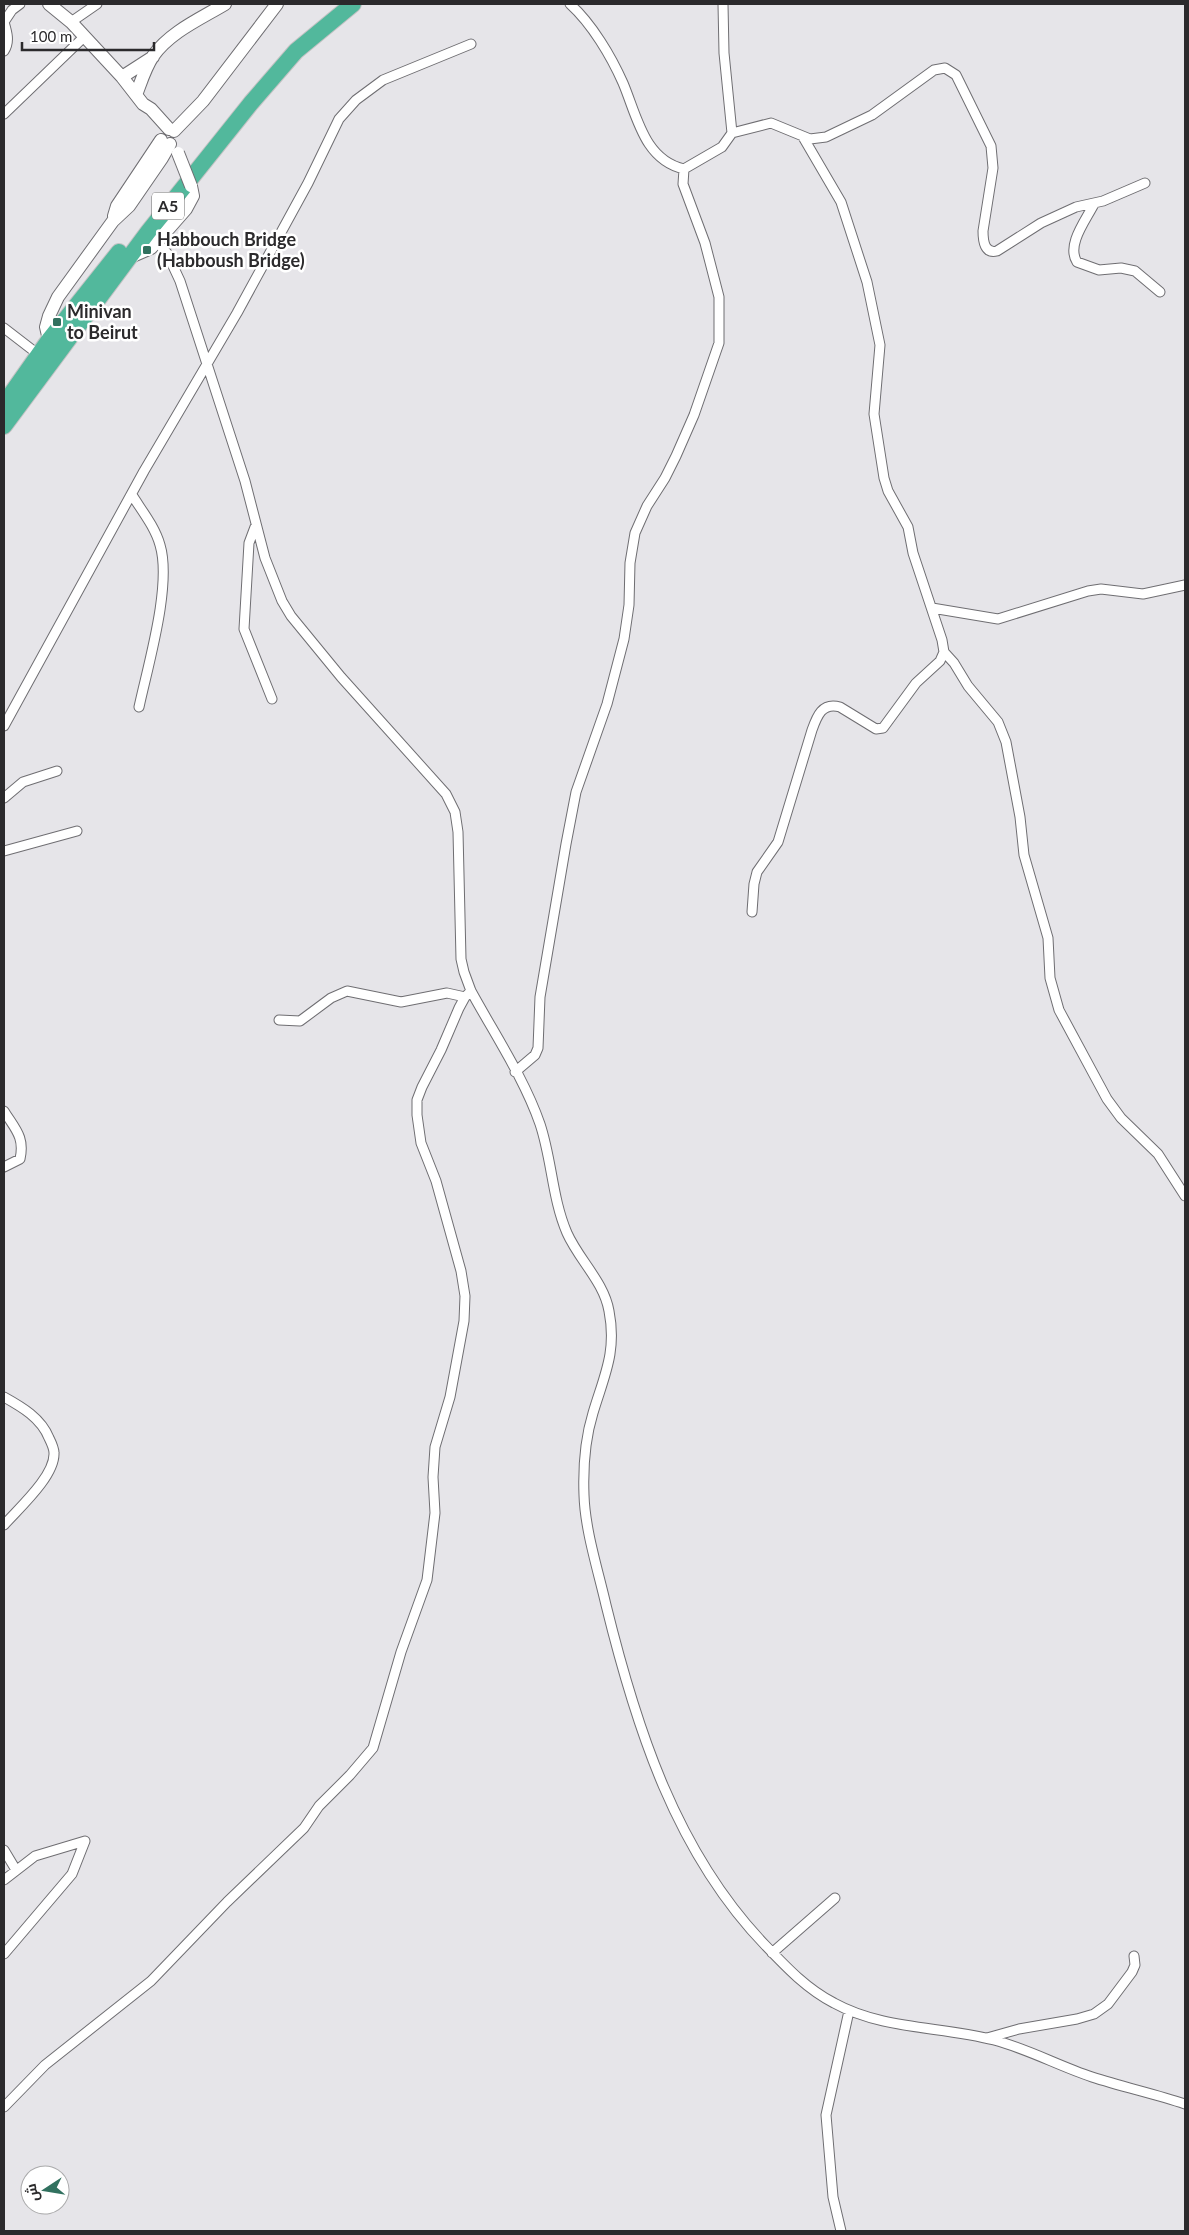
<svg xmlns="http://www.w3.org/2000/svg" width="1189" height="2235" viewBox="0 0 1189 2235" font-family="Lato,Cairo,sans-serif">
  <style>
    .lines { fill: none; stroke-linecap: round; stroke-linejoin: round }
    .street-casing { stroke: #6f6e72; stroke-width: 11 }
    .secondary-casing { stroke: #6f6e72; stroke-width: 14 }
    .highway-casing { stroke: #c4c3c4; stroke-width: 18 }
    .street { stroke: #fff; stroke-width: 9 }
    .secondary { stroke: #fff; stroke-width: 12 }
    .highway { stroke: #52b89c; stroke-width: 16 }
    .secondary-bridge-casing { stroke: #6f6e72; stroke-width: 14; stroke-linecap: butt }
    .secondary-bridge { stroke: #fff; stroke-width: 12 }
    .poi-dot { fill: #31715f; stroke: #fff; stroke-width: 2 }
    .labels { text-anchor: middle; stroke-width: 5; stroke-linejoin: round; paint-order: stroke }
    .shield { fill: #fff; stroke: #6b6a6b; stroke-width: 1 }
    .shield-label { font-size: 16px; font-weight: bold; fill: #2b2a2c }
    .poi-label { font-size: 18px; font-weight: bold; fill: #2b2a2c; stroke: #fff; text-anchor: start }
  </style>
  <rect width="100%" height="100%" fill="#e6e5e9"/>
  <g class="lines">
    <g class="street-casing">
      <path id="street" d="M570,4C592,24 611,56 623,83C637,116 644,160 684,169
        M71,22L97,4
        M4,51C10,42 7,32 4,22L12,10L20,4
        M4,114L85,36
        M732,133L771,123L810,139L826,137L872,115L934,70L945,68L956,75L991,146L993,168L983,231C983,242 985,254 997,251L1041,223L1076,207L1103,201L1145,183
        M1094,204C1086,220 1066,245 1077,262L1099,270L1121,268L1135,271L1160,292
        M153,238L167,253L180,281L245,481L265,558L282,601L291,616L341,677L446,794L455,812L458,832L461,959L464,972L471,991C495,1035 524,1078 540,1124C552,1160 552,1198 567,1233C579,1260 604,1282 609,1311C617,1352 604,1376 593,1413C585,1439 583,1468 584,1495C585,1530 598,1570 606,1605C636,1727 676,1853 766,1946C787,1968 807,1989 834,2003C883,2030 941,2026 994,2040C1028,2049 1059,2066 1092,2077C1123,2087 1155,2094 1185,2104
        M4,328L39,355
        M132,495C142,511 155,527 160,545C172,585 148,665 139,707
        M255,527L249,543L244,629L272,699
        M932,608L998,619L1088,591L1101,589L1143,594L1185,585
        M944,652L954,663L968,686L998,722L1006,742L1020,817L1024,855L1048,938L1050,978L1059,1010L1107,1099L1121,1118L1158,1154L1185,1196
        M4,726L144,471L237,313L308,183L339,119L356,100L383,80L471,44
        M4,798L23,782L57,771
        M4,851L77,831
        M752,912L754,884L757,872L778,842L812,730C817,716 822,702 840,707L876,729L883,728L916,683L940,661L944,652L942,640L913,553L908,527L888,491L884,478L874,414L880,345L867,282L841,202L803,137
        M279,1020L300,1021L331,998L347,991L401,1002L447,993L465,997
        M515,1072L535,1055L538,1048L540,997L566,844L576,792L607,704L624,639L629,605L630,563L635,533L647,506L665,478L676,456L694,415L719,343V297L705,243L683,184L684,169L722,147L732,133L724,53L723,4
        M4,1111C15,1129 25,1137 20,1159L4,1167
        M4,1397C22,1407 41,1418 49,1438C51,1442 54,1448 54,1453C55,1476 19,1508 4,1525
        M4,1850L16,1870
        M4,1880L35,1856L85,1841L72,1874L4,1954
        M772,1953L835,1898
        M987,2038L1019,2029L1077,2019L1094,2014L1108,2004L1132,1972L1135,1965L1134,1956
        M4,2107L45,2065L151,1981L227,1902L304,1828L319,1806L350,1775L373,1748L401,1652L427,1580L435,1513L433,1477L435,1447L450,1397L464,1321L465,1296L461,1271L436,1181L421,1143L417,1115V1100L422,1087L441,1050L459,1008L465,997L471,991
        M841,2231L833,2197L826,2115L849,2011"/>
    </g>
    <g class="secondary-casing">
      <path id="secondary" d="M49,4L71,22L122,77L143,104L151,109L169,129
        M122,77L153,57
        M136,95C141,82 145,68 153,56C170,32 200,19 225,4
        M174,131L203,101L277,4
        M114,216L117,206L161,140
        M128,258L151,248L157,242L186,209L193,196L191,186
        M49,340L46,327L49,316L58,297L113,221L129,206L162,158L170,144"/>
    </g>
    <g class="highway-casing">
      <path id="highway" d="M4,404L49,340L119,252
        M4,426L148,232L251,103L296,51L353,4"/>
    </g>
    <use href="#street" class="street"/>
    <use href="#secondary" class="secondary"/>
    <use href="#highway" class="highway"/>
    <g class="secondary-bridge-casing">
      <path id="secondary-bridge" d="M178,153L191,186"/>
    </g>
    <use href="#secondary-bridge" class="secondary-bridge"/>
  </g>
  <g class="poi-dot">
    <rect x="142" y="245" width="10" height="10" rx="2.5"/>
    <rect x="52" y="317" width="10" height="10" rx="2.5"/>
  </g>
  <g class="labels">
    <rect class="shield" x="152" y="192.5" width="32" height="27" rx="4"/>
    <g class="shield-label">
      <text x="168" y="212">A5</text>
    </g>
    <g class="poi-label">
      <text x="157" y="246">Habbouch Bridge<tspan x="157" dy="21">(Habboush Bridge)</tspan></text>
      <text x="67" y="318">Minivan<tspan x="67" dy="21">to Beirut</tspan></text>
    </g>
  </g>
  <rect width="1189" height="2235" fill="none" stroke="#2b2a2c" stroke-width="10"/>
  <g transform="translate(45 2190) rotate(258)"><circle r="24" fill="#ffffff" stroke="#aaaaab"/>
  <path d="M0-4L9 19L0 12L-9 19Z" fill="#31715f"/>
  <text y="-8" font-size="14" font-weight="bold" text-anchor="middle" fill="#2b2a2c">ش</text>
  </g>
  <path d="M22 42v8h132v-8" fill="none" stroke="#2b2a2c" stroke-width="2.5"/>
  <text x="30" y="42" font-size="15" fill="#2b2a2c" stroke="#ffffff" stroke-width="4" paint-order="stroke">100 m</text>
</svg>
